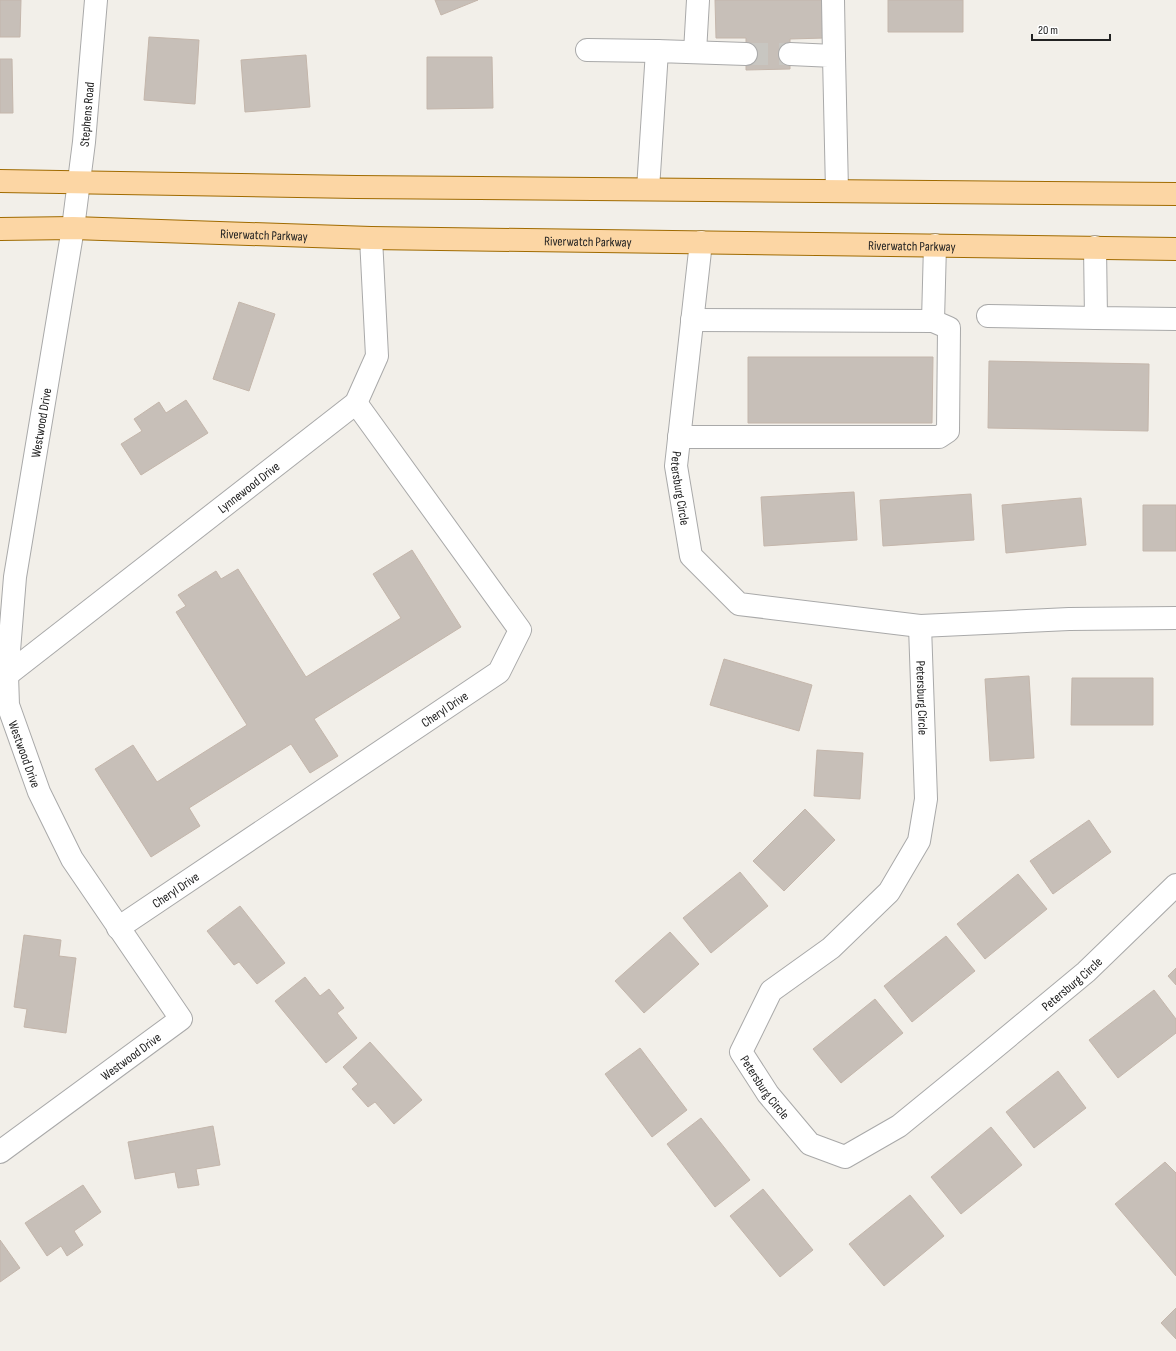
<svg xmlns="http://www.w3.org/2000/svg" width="1176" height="1351" viewBox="0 0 1176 1351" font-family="'Sofia Sans Condensed',sans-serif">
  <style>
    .building { fill: #c7bfb8; stroke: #c4b6ab }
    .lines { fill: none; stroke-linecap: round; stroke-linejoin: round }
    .minor-tunnel { stroke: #c8c6c1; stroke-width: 22; stroke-dasharray: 22 11; stroke-linecap: butt }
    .minor-casing { stroke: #a9a9a9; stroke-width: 24 }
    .major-casing { stroke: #a06b00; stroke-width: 24 }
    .minor { stroke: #fff; stroke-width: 22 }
    .major { stroke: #fcd6a4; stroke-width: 22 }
    .labels { text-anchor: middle; stroke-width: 3.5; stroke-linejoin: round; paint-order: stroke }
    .street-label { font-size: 13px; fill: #222; stroke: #fff }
  </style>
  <rect width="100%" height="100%" fill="#f2efe9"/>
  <path class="building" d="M0,0H21L20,37H0Z
    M435,0H478L441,15Z
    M715,0H824L825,38L790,39V69L746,70V38H716Z
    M888,0H963V32H888Z
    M149,37L199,40L195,104L144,100Z
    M306,55L310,107L245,112L241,60Z
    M427,57H492L493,108L427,109Z
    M0,59H12L13,113H0Z
    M239,302L275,314L249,391L213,379Z
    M748,357H933L932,423H748Z
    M989,361L1149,364L1148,431L988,428Z
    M186,400L208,433L141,475L121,444L142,431L134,419L159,402L166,413Z
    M854,492L857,540L764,546L761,497Z
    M971,494L974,540L883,546L880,500Z
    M1081,498L1086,545L1006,553L1002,505Z
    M1143,505H1176V551H1143Z
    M412,550L461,627L314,719L338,756L310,773L291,744L189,808L200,826L151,857L95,769L133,745L157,782L247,725L176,612L186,606L178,595L216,571L221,579L238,569L306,677L401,618L373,574Z
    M724,659L812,685L799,731L710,705Z
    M1029,676L1034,758L990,761L985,679Z
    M1072,678H1153V725H1071Z
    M817,750L863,753L860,799L814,796Z
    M805,809L835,840L784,891L753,861Z
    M1089,820L1111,852L1053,894L1030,861Z
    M740,872L768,906L711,953L683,918Z
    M1018,874L1047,909L985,959L957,924Z
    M240,906L285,963L257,984L239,962L234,965L207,931Z
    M670,932L699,964L644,1013L615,981Z
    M24,935L61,940L59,956L76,958L66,1033L24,1027L27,1009L14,1007Z
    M946,936L975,971L912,1022L884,986Z
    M1176,968V985L1168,976Z
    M305,977L320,996L329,989L344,1008L337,1013L357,1038L326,1063L275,1001Z
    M1154,990L1176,1019V1033L1118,1078L1089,1040Z
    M875,999L903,1033L841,1083L813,1049Z
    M370,1042L422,1100L394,1124L375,1102L368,1107L352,1089L358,1084L343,1067Z
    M640,1048L687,1110L652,1137L605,1074Z
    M1058,1071L1086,1108L1034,1148L1006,1112Z
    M701,1118L750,1180L715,1207L667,1144Z
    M213,1126L220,1165L196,1169L199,1185L178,1188L175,1172L135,1179L128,1142Z
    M991,1127L1022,1165L961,1214L931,1177Z
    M1165,1162L1176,1173V1276L1115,1204Z
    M83,1185L101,1212L74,1231L83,1245L67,1256L61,1246L47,1256L25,1223Z
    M763,1189L813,1250L780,1277L730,1216Z
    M910,1195L944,1236L884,1286L849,1244Z
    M0,1240L20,1268L0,1282Z
    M1176,1308V1339L1161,1323Z"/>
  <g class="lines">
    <path class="minor-tunnel" d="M746,54H790"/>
    <g class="minor-casing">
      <g id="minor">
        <path d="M833,0L834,56"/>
        <path d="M587,50L657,51"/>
        <path d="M695,52L698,0"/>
        <path d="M790,54L834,56L837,191"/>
        <path d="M648,189L657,51L746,54"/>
        <path id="s1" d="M701,242L676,466L691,556L739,604L920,626"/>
        <path d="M1095,247L1096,318L1176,319"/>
        <path d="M988,316L1096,318"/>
        <path d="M692,320L933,321"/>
        <path d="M679,437H939L948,431L949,328L933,321L935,245"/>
        <path id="s2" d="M1176,618L1069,619L920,626L926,799L919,841L889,892L831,948L771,991L741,1052L768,1094L810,1144L845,1157L899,1126L975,1064L1086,972L1176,885"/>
        <path id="s3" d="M7,675L356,403L377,356L371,238"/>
        <path id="s4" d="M118,928L499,672L520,630L356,403"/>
        <path id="s5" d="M0,1152L181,1019L72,859L39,792L8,705L7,675L15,577L73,228L84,142L96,0"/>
      </g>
    </g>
    <g class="major-casing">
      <g id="major">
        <path d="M0,181L356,187L1176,194"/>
        <path id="s6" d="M0,229L73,228L371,238L1176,249"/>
      </g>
    </g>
    <use href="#minor" class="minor"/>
    <use href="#major" class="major"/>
  </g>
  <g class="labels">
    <g class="street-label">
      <text dy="5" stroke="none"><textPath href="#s5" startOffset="1182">Stephens Road</textPath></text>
      <text dy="5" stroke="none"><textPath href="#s6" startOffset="264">Riverwatch Parkway</textPath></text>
      <text dy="5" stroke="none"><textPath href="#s6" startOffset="588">Riverwatch Parkway</textPath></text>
      <text dy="5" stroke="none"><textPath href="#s6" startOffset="912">Riverwatch Parkway</textPath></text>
      <text dy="5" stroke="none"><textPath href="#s5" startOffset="870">Westwood Drive</textPath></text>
      <text dy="5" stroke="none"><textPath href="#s3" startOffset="306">Lynnewood Drive</textPath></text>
      <text dy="5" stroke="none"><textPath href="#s1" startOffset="248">Petersburg Circle</textPath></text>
      <text dy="5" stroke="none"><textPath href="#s2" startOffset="328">Petersburg Circle</textPath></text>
      <text dy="5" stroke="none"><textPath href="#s4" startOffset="393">Cheryl Drive</textPath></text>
      <text transform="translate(25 754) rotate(70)" y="5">Westwood Drive</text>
      <text dy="5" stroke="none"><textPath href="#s4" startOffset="69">Cheryl Drive</textPath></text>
      <text dy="5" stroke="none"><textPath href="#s2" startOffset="1192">Petersburg Circle</textPath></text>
      <text dy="5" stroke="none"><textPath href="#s5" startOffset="162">Westwood Drive</textPath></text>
      <text dy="5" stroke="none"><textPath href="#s2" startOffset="796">Petersburg Circle</textPath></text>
    </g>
  </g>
  <path d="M1032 34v6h78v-6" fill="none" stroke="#222222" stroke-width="2"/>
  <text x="1038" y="34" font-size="12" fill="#222222" stroke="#ffffff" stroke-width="3" paint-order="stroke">20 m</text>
</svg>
